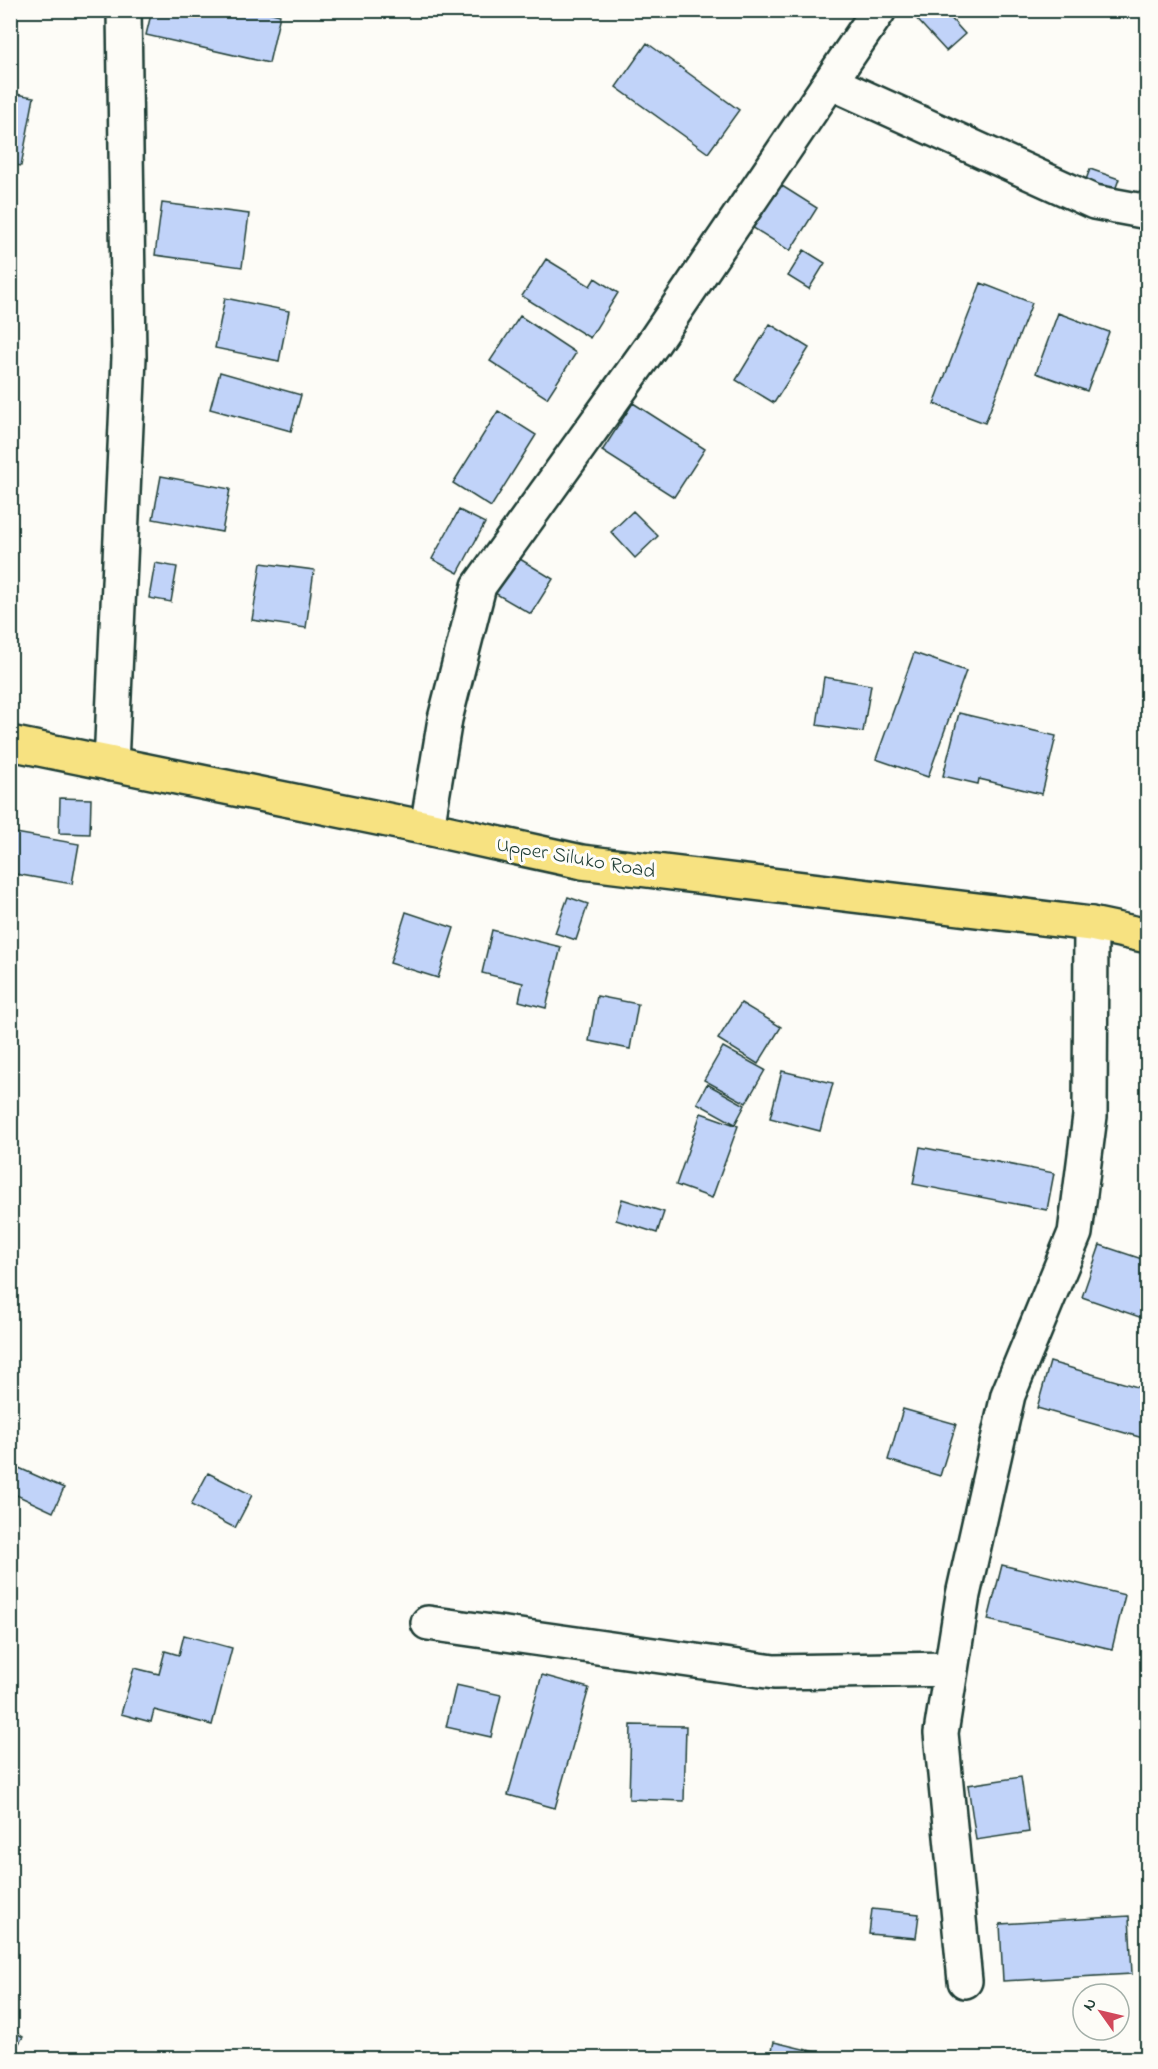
<svg xmlns="http://www.w3.org/2000/svg" width="1158" height="2069" viewBox="0 0 1158 2069" font-family="'Indie Flower',sans-serif">
  <style>
    .building { fill: #c1d3f9; stroke: #1f3d34; stroke-width: 1.5 }
    .lines { fill: none; stroke-linecap: round; stroke-linejoin: round }
    .minor-casing { stroke: #1f3d34; stroke-width: 38 }
    .major-casing { stroke: #1f3d34; stroke-width: 38 }
    .minor { stroke: #fdfcf7; stroke-width: 33 }
    .major { stroke: #f7e281; stroke-width: 33 }
    .labels { text-anchor: middle; stroke-width: 6; stroke-linejoin: round; paint-order: stroke }
    .street-label { font-size: 21px; fill: #1f3d34; stroke: #fdfcf7 }
  </style>
  <rect width="100%" height="100%" fill="#fdfcf7"/>
  <filter id="ink" filterUnits="userSpaceOnUse"><feTurbulence type="fractalNoise" baseFrequency=".0167" numOctaves="2"/><feDisplacementMap in="SourceGraphic" scale="12" xChannelSelector="R" yChannelSelector="G"/><feConvolveMatrix kernelMatrix="1 2 1 2 8 2 1 2 1" color-interpolation-filters="sRGB"/></filter>
  <g filter="url(#ink)">
    <path class="building" d="M152,10H260L280,15L269,63L146,35Z
      M917,10H952L948,15L965,34L946,51L913,15Z
      M647,43L739,110L708,153L616,87Z
      M10,93L34,97L21,166L10,164Z
      M1090,169L1119,179L1110,204L1081,193Z
      M771,179L817,208L790,251L744,222Z
      M162,203L249,214L242,267L155,255Z
      M804,250L825,263L809,289L788,276Z
      M546,259L590,286L595,278L618,293L590,338L522,296Z
      M981,283L1032,303L985,423L934,404Z
      M225,298L289,311L279,361L215,348Z
      M1058,313L1109,332L1087,391L1036,373Z
      M520,316L576,353L547,398L490,361Z
      M770,324L809,348L774,403L736,380Z
      M220,372L301,395L291,431L210,409Z
      M633,403L705,449L674,497L602,451Z
      M498,411L536,435L491,507L453,483Z
      M161,476L230,489L222,532L153,519Z
      M459,510L485,523L458,573L432,559Z
      M633,511L658,536L635,558L611,532Z
      M515,556L553,579L531,614L493,592Z
      M155,563L177,567L171,602L149,598Z
      M261,563L314,570L306,628L252,620Z
      M914,653L966,671L928,777L876,759Z
      M824,677L871,685L863,732L817,725Z
      M959,713L1056,736L1042,794L979,779L978,784L943,776Z
      M60,798L91,799L90,834L59,833Z
      M10,832L79,844L72,884L10,873Z
      M568,897L588,904L576,940L555,933Z
      M406,912L454,928L438,978L390,963Z
      M492,930L561,947L546,1008L519,1001L523,983L482,973Z
      M597,996L638,1004L630,1049L589,1041Z
      M741,1003L781,1027L758,1064L718,1039Z
      M723,1047L765,1070L746,1103L704,1080Z
      M782,1071L833,1083L820,1131L770,1118Z
      M707,1084L745,1105L735,1124L697,1103Z
      M701,1113L738,1126L712,1198L676,1185Z
      M920,1147L1054,1173L1047,1210L913,1184Z
      M622,1199L664,1212L657,1233L616,1220Z
      M1100,1245L1148,1261V1320L1082,1297Z
      M1050,1362L1148,1390V1424L1143,1438L1037,1408Z
      M903,1409L956,1424L940,1476L888,1460Z
      M10,1464L64,1488L53,1512L10,1492Z
      M208,1473L252,1495L235,1528L191,1505Z
      M1002,1565L1125,1595L1112,1649L988,1620Z
      M184,1635L232,1648L212,1725L154,1710L151,1722L121,1714L134,1668L159,1674L165,1651L179,1655Z
      M542,1675L589,1688L555,1808L508,1795Z
      M456,1685L501,1695L491,1737L446,1727Z
      M631,1725L686,1726L684,1801L629,1799Z
      M1021,1777L1029,1832L976,1840L968,1785Z
      M872,1909L919,1914L916,1938L869,1934Z
      M1129,1916L1132,1974L1003,1981L1000,1924Z
      M10,2029L23,2037L10,2057Z
      M774,2042L828,2055L827,2058H770Z"/>
    <g class="lines">
      <g class="minor-casing">
        <path id="minor" d="M830,82L1094,202L1148,212
          M111,764L129,357L124,10
          M427,828L445,719L479,586L652,345L879,10
          M428,1623L774,1672L951,1669
          M965,1981L941,1733L963,1595L1008,1395L1075,1233L1090,1116L1091,924"/>
      </g>
      <g class="major-casing">
        <path id="major" d="M10,743L427,828L582,862L1091,924L1148,936"/>
      </g>
      <use href="#minor" class="minor"/>
      <use href="#major" class="major"/>
    </g>
  </g>
  <g class="labels">
    <g class="street-label">
      <text transform="translate(576 857) rotate(10)" y="7">Upper Siluko Road</text>
    </g>
  </g>
  <rect width="1158" height="2069" fill="none" stroke="#fdfcf7" stroke-width="36"/>
  <rect x="18" y="18" width="1122" height="2033" fill="none" stroke="#1f3d34" stroke-width="2" filter="url(#ink)"/>
  <g transform="translate(1101 2012) rotate(304)"><circle r="28" fill="#fdfcf7" stroke="#a4b0a9" stroke-width="1.5"/>
  <path d="M0-4.5L10 22L0 15L-10 22Z" fill="#d1495b"/>
  <text y="-9" font-size="16" font-weight="bold" text-anchor="middle" fill="#1f3d34">N</text>
  </g>
</svg>
